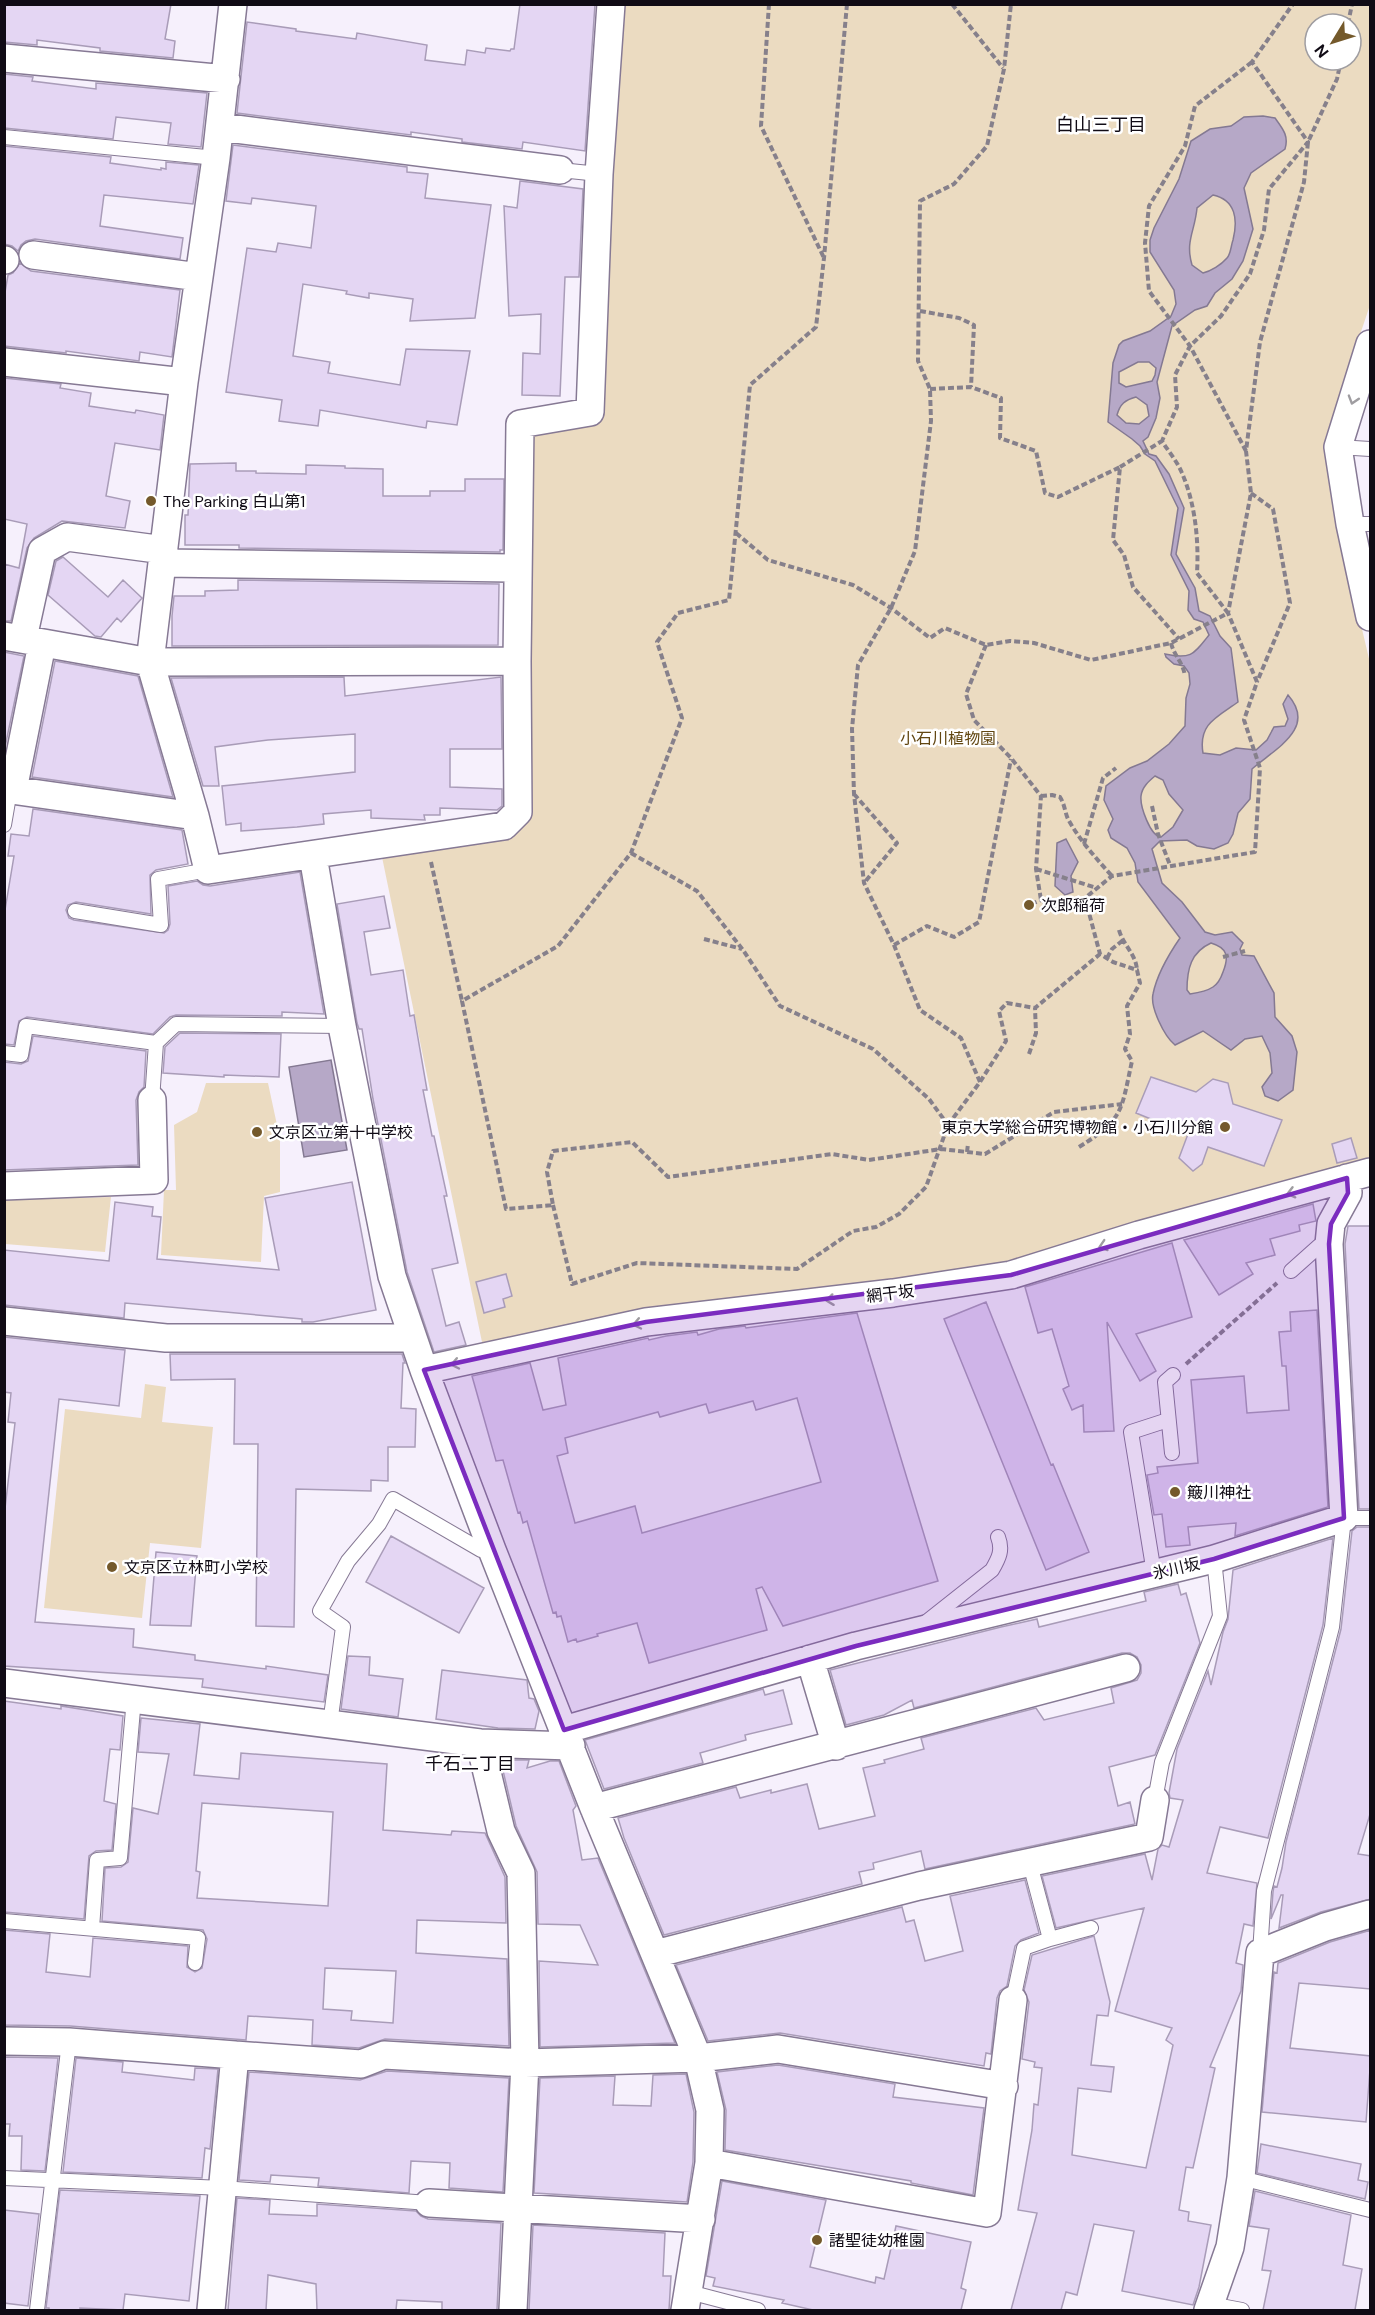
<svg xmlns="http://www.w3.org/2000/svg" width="1375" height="2315" viewBox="0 0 1375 2315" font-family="'DM Sans','Noto Sans JP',sans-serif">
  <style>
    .green { fill: #ebdbc1; fill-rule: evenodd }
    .water { fill: #b6a8c7; stroke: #847992; stroke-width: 1.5; fill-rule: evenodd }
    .building { fill: #e4d6f3; stroke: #a99cb8; stroke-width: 1.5; fill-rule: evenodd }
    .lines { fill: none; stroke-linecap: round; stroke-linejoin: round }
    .lane-casing { stroke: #867994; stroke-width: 16 }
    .street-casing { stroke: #867994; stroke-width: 30 }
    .path { stroke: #86808b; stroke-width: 4; stroke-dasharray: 6 3; stroke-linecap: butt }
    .lane { stroke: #fff; stroke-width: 14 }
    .street { stroke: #fff; stroke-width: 27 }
    .oneway { stroke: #9f9da1 }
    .marked { fill: #7b2cbf; fill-opacity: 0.2; stroke: #7b2cbf; stroke-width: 4.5; stroke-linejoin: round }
    .poi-dot { fill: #74592b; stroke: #fff; stroke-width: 2 }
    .labels { text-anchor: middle; stroke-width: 5; stroke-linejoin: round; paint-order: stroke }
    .poi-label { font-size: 16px; fill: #100b15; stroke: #fff; text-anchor: start }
    .park-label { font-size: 16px; fill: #624712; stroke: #fff }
    .street-label { font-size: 16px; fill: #100b15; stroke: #fff }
    .neighbourhood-label { font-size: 18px; fill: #100b15; stroke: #fff }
  </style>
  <rect width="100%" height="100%" fill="#f6f0fc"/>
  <path class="green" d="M621,5H1370V305L1325,439L1338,527L1370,663V1159L1221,1197L1002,1266L483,1347L382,857L504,835L526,428L595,417ZM1315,24H1351V60H1315Z
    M206,1083H268L280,1139V1192L264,1196L261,1262L161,1255L164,1190H176L174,1125L197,1112Z
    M111,1197L105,1252L5,1244V1200Z
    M145,1384L166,1387L162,1422L213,1427L201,1548L150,1543L142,1618L44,1608L65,1409L141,1418Z"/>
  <path class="water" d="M1263,116L1275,118C1283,129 1289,136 1285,149L1251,173L1244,188L1253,229L1243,261L1232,279L1215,293L1207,306L1195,310L1172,326L1157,382L1160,398L1156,418L1148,437L1143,441L1149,454L1156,456L1169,474L1184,508L1176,554L1195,588L1199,611L1210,616L1220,636L1231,648L1238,702C1217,717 1198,724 1203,753L1220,755L1236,748L1256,750L1267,740L1274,727L1285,726L1288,719L1283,704L1288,695C1317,728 1276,748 1252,769L1250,799L1238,813L1233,834L1228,843L1214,849L1197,846L1187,840L1160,841L1152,849L1162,883L1182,902L1205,932L1215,935L1232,932L1243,943L1240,949L1242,955L1254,956L1274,993L1275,1017L1292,1036L1297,1052L1293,1090L1278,1101L1265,1096L1262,1087L1272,1073L1270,1053L1262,1036L1245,1039L1231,1050L1203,1031L1175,1045C1164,1036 1150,1007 1153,994C1157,974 1169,954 1180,938L1138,882L1135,863L1127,848L1111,838L1108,830L1113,819L1104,800L1106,786L1130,768L1147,761L1169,744L1185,726L1186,698L1190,684L1189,673L1184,666L1174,664L1166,657L1165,654C1191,660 1194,654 1209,635L1203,622L1194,619L1188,610L1189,591L1171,555L1178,508L1155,461L1145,454L1140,446L1132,439L1108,422L1113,363L1119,345L1123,341L1150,331L1171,316L1176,304L1174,290L1150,252V240L1154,228L1179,179L1191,141L1210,129L1231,126L1244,117ZM1213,195C1236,200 1238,220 1233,240C1231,245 1231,254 1227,258C1221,265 1211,271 1203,273L1192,265C1185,241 1195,231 1197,208ZM1138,362H1149L1156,368L1155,375L1152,381L1126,387L1119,383V372ZM1136,397L1147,405L1149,416L1139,424L1126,423L1117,415C1120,404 1125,400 1136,397ZM1155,776L1163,780L1169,794L1183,810L1173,827L1161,837C1150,836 1140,806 1141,796C1142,787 1149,781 1155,776ZM1211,943C1228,948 1229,957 1223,972C1221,978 1219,983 1213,987C1207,991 1197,993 1190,994L1187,990C1187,969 1191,952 1211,943Z
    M1066,839L1078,862L1071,876L1073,892L1065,895L1055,886L1057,843Z
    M331,1060L347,1150L304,1157L289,1067Z"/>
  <path class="building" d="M4,4H171L165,39L175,41L173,58L100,51V48L37,40V45L4,42Z
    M520,4H595L585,151L523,142L522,149L462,142V139L411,132V135L237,113L247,22L296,29V31L356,39L357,33L427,45L425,60L465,65L467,50L485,53L486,48L510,51L511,49H514Z
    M4,74L33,77L32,81L96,89V83L207,93L201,147L168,144L171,123L116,117L113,139L4,128Z
    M233,145L407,167V172L428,174L425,198L491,205L475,318L410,321L413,299L369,293V298L346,294L347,291L303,284L293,356L330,362L328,373L400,385L406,349L470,351L457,425L427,421L426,428L320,410L318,426L279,421L282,400L226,392L247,248L276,252L278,243L311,248L316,206L252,198L251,204L226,201Z
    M4,146L111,157L110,163L161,170V168L166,169V162L199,165L193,204L104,195L100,226L183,238L180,259L35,239L26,241L21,245L18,251L12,246L4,244Z
    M520,181L583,189L579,277H565L560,396L522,395L523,353L540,354L541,314L509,316L504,206L517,208Z
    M20,263L31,271L180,290L172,357L140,352L139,361L66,351V353L4,346V298L8,275L13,273Z
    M4,378L61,384L60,388L91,393L89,406L135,413L136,410L164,415L160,450L115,443L106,496L130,501L125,528L62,521L34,538L27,548L11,621H4V564L19,568L27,524L4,519Z
    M236,463V471H256V473L306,474V465L345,466V468L383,469V496H430V491H465V479H504L503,550H500V552L239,548V545H185V515H188L190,464Z
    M63,557L108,597L123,580L142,598L121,622L117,618L101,637L95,636L48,595L56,561Z
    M238,580L499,584L498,645L172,646V616L174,596H205V591L238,590Z
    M4,652L24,656L4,752Z
    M55,661L138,676L173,797L32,777Z
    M344,677L345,696L501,677L502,749H450V787L502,789V806L497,810L440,808V815H424L425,820L371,818V810L323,814L324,824L297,827L241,831V823L226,825L222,786L355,772V734L268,740L215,747L219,786H203L171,678Z
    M33,809L182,830L188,864L156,870L150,875L151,914L76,902L68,905L66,910L69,918L74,920L164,933L168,930L170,924L168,886L197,881L203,885L210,886L300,872L324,1014L282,1012V1016L176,1015L170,1017L153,1034L27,1017L19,1021L14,1045L4,1044V916L14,856H8L11,834L29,836Z
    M384,896L390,928L364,932L371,975L403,970L410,1016L414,1015L427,1090H423L432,1136H434L447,1196H444L458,1263L432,1269L446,1326L459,1322L466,1345L434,1352L407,1272L373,1099L362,1029H359L357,1023L337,904Z
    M180,1033L281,1034L279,1077L224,1075V1077L163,1073L165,1047Z
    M33,1036L146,1051L144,1087L139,1092L136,1100L138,1165L4,1170V1062L21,1064L28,1061Z
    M1151,1077L1196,1092L1213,1079L1228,1083L1233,1104L1282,1120L1264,1166L1208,1147L1202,1164L1193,1171L1179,1158L1188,1134L1136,1113Z
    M1351,1138L1357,1158L1337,1163L1332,1144Z
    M352,1182L376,1310L313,1322H302V1319L125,1303L124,1318L4,1305V1250L109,1261L115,1202L153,1207L152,1216L161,1217L157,1259L279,1270L265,1198Z
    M1313,1204L1316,1221L1299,1225L1300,1231L1270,1239L1275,1255L1246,1263L1253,1274L1219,1295L1184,1240Z
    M1348,1226H1371V1509H1359L1345,1244Z
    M1172,1243L1192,1317L1136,1334L1156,1371L1140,1381L1107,1322L1114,1431L1084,1432L1083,1405L1072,1410L1063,1389L1069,1386L1052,1329L1038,1333L1025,1287Z
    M506,1274L512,1296L503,1299L505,1307L484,1313L476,1282Z
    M986,1302L1051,1465L1053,1464L1089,1552L1046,1570L944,1319Z
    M1317,1310L1328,1507L1235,1536L1236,1523L1188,1527L1190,1545L1166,1547L1162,1514L1154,1515L1147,1475L1158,1473L1157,1467L1198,1463L1191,1380L1244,1376L1247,1413L1289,1410L1286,1366H1282L1279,1332L1291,1331L1290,1312Z
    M857,1313L938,1581L783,1626L762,1587L756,1589L767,1630L649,1663L637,1623L597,1634L598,1636L577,1642L576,1639L568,1642L561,1616L557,1617L556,1612L553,1613L527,1521L523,1523L520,1512L518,1513L503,1460L496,1461L472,1376L530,1363L543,1410L566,1405L558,1358L648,1338L649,1340L666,1336L697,1332L698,1335L719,1329L745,1326L746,1328ZM797,1398L821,1482L642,1533L635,1506L575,1523L557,1456L568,1453L565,1438L658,1412L660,1417L706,1404L709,1413L753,1401L756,1410Z
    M4,1337L125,1350L119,1406L59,1399L35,1622L134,1629L133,1647L195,1655V1660L266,1669V1666L328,1675L324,1702L202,1687L203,1679L4,1666V1517L15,1423L8,1422L11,1393L4,1392Z
    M170,1354H402L405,1363H403L401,1408L416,1409L415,1447H388V1481L371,1480V1491L296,1489L294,1627L256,1626L258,1444H234L235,1379L171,1380Z
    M1357,1527H1371V1811L1358,1854L1371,1856V1899L1321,1912L1279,1928L1283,1895H1281L1271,1919L1273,1892L1274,1886L1277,1887L1282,1868L1286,1842L1341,1629L1352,1531Z
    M391,1536L484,1588L459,1633L366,1582Z
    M1333,1538L1323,1625L1268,1838L1220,1827L1207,1873L1257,1883L1253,1926L1244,1924L1236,1963L1243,1965L1241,1991L1210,2067L1215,2068L1193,2168L1186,2167L1179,2210L1189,2212L1188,2221L1211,2225L1199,2287L1193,2305L1122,2291L1134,2231L1094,2224L1077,2295L1066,2292L1061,2310H1011L1037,2213L1018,2210L1032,2130L1034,2104L1038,2105L1042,2068L1034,2067L1035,2062L1022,2059L1029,2002L1024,1990L1032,1955L1094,1936L1110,2002L1108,2016L1097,2015L1091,2065L1114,2067L1111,2092L1078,2088L1072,2155L1146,2168L1173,2045L1166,2040L1172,2028L1115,2011L1144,1908L1056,1928L1042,1876L1145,1854L1152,1880L1158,1849L1162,1845L1169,1847L1183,1800L1170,1798L1169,1793L1177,1749L1208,1671L1211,1685L1223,1632L1228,1619L1233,1570Z
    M156,1552L197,1556L191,1626L150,1625Z
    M1178,1584L1181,1595L1186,1593L1200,1643L1155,1755L1109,1767L1118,1806L1130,1802L1135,1824L925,1869L921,1851L873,1863L874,1869L859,1872L862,1884L664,1935L624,1838L618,1818L736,1787L740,1798L771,1790V1793L807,1784L819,1829L875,1816L863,1768L885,1763L884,1760L924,1749L921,1738L1036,1708L1044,1720L1114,1703L1111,1688L1137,1680L1141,1673V1665L1137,1657L1130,1653H1122L914,1708L912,1700L884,1715L846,1725L830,1670L1001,1627L1037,1619L1039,1627L1146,1601L1144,1592Z
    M348,1656L370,1657L369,1675L403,1679L398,1717L341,1709Z
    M442,1670L527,1680L529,1698L534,1699L539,1711L535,1729L498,1728L436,1719Z
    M763,1689L765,1695L783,1690L792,1724L745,1735L746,1740L700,1753L703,1763L604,1789L585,1740Z
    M4,1701L61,1709V1706L123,1716L120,1750L110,1749L104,1801L116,1804L112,1850L96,1851L89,1856L84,1919L4,1912Z
    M141,1718L200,1724L194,1775L239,1779L241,1753L387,1764L383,1830L451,1835L452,1831L485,1833L505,1877L506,1923L417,1920L416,1953L507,1959L509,2046L385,2039L359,2048L312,2045L313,2020L248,2016L246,2040L70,2026L4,2025V1930L50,1934L46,1972L90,1977L93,1938L188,1946L187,1967L195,1972L202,1968L207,1939L203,1930L102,1921L105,1868L121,1867L128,1862L133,1808L158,1814L169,1754L138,1752ZM202,1803L333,1812L328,1906L197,1898L200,1872L196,1871ZM325,1968L396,1971L393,2023L351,2020L352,2011L323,2009Z
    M507,1760H529L527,1768L550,1761H559L576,1806L573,1810L582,1860L598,1858L675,2043L540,2047L539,1961L598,1965L580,1925L538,1924L537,1872L516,1826L501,1762Z
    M1025,1880L1039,1933L1021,1940L1015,1946L1007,1986L1000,1991L997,1998L991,2054L986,2053L984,2066L780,2033L708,2041L676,1965L902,1907L906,1922L914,1920L925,1961L963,1951L950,1896Z
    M1371,1930V1989L1299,1983L1290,2048L1371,2056L1366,2122L1262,2112L1274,1972L1277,1973L1278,1963L1330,1942Z
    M4,2057L58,2058L45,2171L21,2170L22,2136H9L10,2124H4Z
    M76,2058L123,2062L122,2072L194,2080L195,2068L218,2069L210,2149L205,2148L202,2178L63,2172Z
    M778,2065L895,2084L893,2097L984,2108L973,2195L911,2183V2181L725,2150L726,2110L717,2072Z
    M387,2071L509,2078L503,2192L449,2188L450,2163L411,2161L409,2193L318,2186L319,2178L271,2175L270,2182L239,2180L249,2072L360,2080Z
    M686,2074L694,2112L693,2162L687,2202L534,2193L540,2078L615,2076L613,2105L651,2106L653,2075Z
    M1261,2144L1361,2164L1358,2180L1368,2182L1365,2199L1257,2173Z
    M722,2181L826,2200L810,2267L875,2283L876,2277L884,2279L896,2226L971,2242L961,2288L966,2290L961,2310H813L782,2303L784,2300L713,2286L715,2278L706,2276Z
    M60,2190L200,2196L189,2301L125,2294L123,2310L80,2308V2310H49V2308H46Z
    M1255,2191L1351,2215L1343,2265L1362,2269L1355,2310H1263L1271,2271L1262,2270L1269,2229L1249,2226Z
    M237,2198L270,2200L269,2214L317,2216V2204L416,2211L421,2216L428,2219L501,2223L497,2310H442V2302L397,2300L396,2310H317L316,2284L268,2275L266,2310H228Z
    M4,2210L39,2214L28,2306L4,2303Z
    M533,2225L665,2233L663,2276H671L669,2310H529Z"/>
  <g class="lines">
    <g class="lane-casing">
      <path id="lane" d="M4,137L216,158
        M560,170L599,174
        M1338,447L1370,449
        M1350,524H1370
        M4,825L10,790
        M75,911L161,925L158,879L208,870
        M4,1053L21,1055L26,1026L156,1043
        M152,1100L156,1043L176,1024L342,1026
        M1291,1271L1319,1246L1329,1244
        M1172,1453L1165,1382L1173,1375
        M1154,1573L1131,1432L1168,1420
        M925,1623L992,1570C999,1558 1003,1550 998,1537
        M330,1724L343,1627L320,1611L348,1561L379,1524L393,1499L481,1550H492
        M1155,1800L1162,1762L1220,1616L1214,1559
        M4,1921L198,1938L195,1963
        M92,1928L97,1860L120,1858L134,1698
        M1050,1939L1091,1928
        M1260,1953L1264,1891L1332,1627L1344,1518H1370
        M1013,2000L1024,1948L1050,1939L1030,1864
        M4,2178L222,2188L429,2203
        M1241,2178L1370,2210
        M689,2292L758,2310
        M1210,2304L1242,2310
        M37,2310L69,2042"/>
    </g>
    <g class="street-casing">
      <path id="street" d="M233,4L216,158L184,382L150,662L195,816L208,870L504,826L518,812L517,661L520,424L590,412L599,174L611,4
        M4,58L226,79
        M220,127L560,170
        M33,255L199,277
        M4,260H5
        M1370,344L1338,447L1350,524L1370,617
        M4,362L184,382
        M163,563L517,568
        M4,636L150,662L517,661
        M23,638L42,551L67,537L164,550
        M4,789L195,816
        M13,790L42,644
        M313,856L342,1026L392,1276L424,1370L492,1550L594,1808L698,2058L710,2110L709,2163L685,2310
        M4,1186L154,1180L152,1100
        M4,1321L166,1338H413
        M424,1370L646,1322L893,1293L1011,1275L1139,1235L1370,1172
        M810,1659L836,1746
        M4,1683L480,1743L571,1746
        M564,1730L856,1646L1214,1559L1344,1518L1329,1244L1331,1224L1348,1193L1347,1178
        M480,1743L501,1831L521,1873L525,2063L513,2310
        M594,1808L1126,1668
        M655,1954L919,1886L1149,1837L1155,1800
        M4,2041L69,2042L235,2055
        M709,2163L987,2213L1013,2000
        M429,2203L701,2219
        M211,2310L235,2055L361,2064L384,2055L525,2063L698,2058L778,2049L1004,2086
        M1208,2310L1230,2247L1241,2178L1260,1953L1325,1927L1370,1914"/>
    </g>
    <path class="path" d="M769,4L761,126L824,258
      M847,4L824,258L816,327L750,385L729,600L678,613L657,642L682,718L631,853L558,946L462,1001L506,1209L553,1205L547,1172L553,1151L632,1142L668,1177L832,1154L869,1160L941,1149L985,1154L1054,1112L1122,1104
      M952,4L1003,68
      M1348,24L1352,4
      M920,311L959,318L974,325L971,387
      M930,389L971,387L1001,398L1000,438L1036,451L1045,493L1058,497L1120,467L1113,540L1124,555L1133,587L1179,639
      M1246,451L1190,346L1149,291L1145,243L1149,206L1185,146L1195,106L1252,62
      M1120,467L1162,441
      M1251,493L1273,509L1290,603L1257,682
      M736,533L768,560L853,585L891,608L930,638L945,628L986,645L1010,641L1034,643L1091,660L1171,643L1228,613L1197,573C1199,540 1195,503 1182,473C1177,461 1168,451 1162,441L1177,407L1175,375L1190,346L1221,316L1250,274L1264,230L1269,189L1308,142L1252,62L1293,4
      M1171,643C1174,656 1183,662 1185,676
      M986,645L966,694L974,720L1011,758L1041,796L1036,869L1041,900C1062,913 1065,911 1085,898
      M854,794L897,843L864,883
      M1041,796L1052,795L1060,797C1065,805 1065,813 1068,819C1080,841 1096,858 1112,876
      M1152,806L1158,834L1170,865
      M1084,844L1103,778L1116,768
      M631,853L697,891L743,950L780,1006L873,1049L929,1099L948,1125
      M431,862L462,1001
      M1036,869L1097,888
      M1031,904L1041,900
      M1119,930C1123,945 1136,954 1137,970
      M704,939L742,949
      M894,945L927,926L954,937L979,922L1011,759
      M1223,957L1245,951
      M1107,958L1112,949L1122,941
      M1029,1054L1036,1033L1035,1008
      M980,1082L961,1038L920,1010L894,945L864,883L854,794L852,729L858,665L891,608L915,551L931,421L930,389L918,361L920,201L954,184L987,146L1004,69L1011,4
      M1079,1147C1124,1119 1121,1111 1132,1061L1125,1049L1130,1034L1127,1006L1140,983L1137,970L1113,962L1100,954L1085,898L1112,876L1255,852L1260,768L1244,720L1257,682L1228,613L1251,493L1246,451L1260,342L1304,182L1308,142L1337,79L1341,60
      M967,1152L968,1144
      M553,1205L572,1284L637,1263L797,1269L853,1231L876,1227L899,1214L926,1187L948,1125L980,1082L1006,1041L999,1011L1007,1003L1035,1008L1100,954
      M1186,1364L1277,1283"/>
    <use href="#lane" class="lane"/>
    <use href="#street" class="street"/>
  </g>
  <defs><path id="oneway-chevron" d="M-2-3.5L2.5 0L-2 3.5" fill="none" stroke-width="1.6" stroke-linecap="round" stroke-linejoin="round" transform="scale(1.5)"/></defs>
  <g class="oneway">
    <use href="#oneway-chevron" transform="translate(1353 400) rotate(107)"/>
    <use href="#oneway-chevron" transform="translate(1291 1193) rotate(165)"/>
    <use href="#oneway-chevron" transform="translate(1103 1246) rotate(162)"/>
    <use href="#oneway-chevron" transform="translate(830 1300) rotate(173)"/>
    <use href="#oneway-chevron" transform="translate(637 1324) rotate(168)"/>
    <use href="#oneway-chevron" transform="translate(455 1364) rotate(168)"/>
  </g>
  <path class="marked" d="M1347,1178L1348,1193L1331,1224L1329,1244L1344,1518L1214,1559L856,1646L564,1730L424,1370L646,1322L1011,1275Z"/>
  <g class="poi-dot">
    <circle cx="151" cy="501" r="6"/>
    <circle cx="1029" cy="905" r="6"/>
    <circle cx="1225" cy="1127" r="6"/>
    <circle cx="257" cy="1132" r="6"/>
    <circle cx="1175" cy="1492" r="6"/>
    <circle cx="112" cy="1567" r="6"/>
    <circle cx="817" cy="2240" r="6"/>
  </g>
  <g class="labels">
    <g class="poi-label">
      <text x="163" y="507">The Parking 白山第1</text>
      <text x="1041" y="911">次郎稲荷</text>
      <text x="1213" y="1133" text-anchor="end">東京大学総合研究博物館・小石川分館</text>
      <text x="269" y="1138">文京区立第十中学校</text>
      <text x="1187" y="1498">簸川神社</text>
      <text x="124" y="1573">文京区立林町小学校</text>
      <text x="829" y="2246">諸聖徒幼稚園</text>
    </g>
    <g class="park-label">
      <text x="948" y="744">小石川植物園</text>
    </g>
    <g class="street-label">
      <text transform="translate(890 1293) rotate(-7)" y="6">網干坂</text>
      <text transform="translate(1176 1568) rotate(-13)" y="6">氷川坂</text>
    </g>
    <g class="neighbourhood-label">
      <text x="1101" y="131">白山三丁目</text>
      <text x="470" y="1770">千石二丁目</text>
    </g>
  </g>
  <rect width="1375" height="2315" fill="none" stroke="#100b15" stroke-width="12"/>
  <g transform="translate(1333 42) rotate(232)"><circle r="28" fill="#ffffff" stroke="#9f9da1" stroke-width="1.5"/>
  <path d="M0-4.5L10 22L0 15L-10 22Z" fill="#74592b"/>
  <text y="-9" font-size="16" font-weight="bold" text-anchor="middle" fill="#100b15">N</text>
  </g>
</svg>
